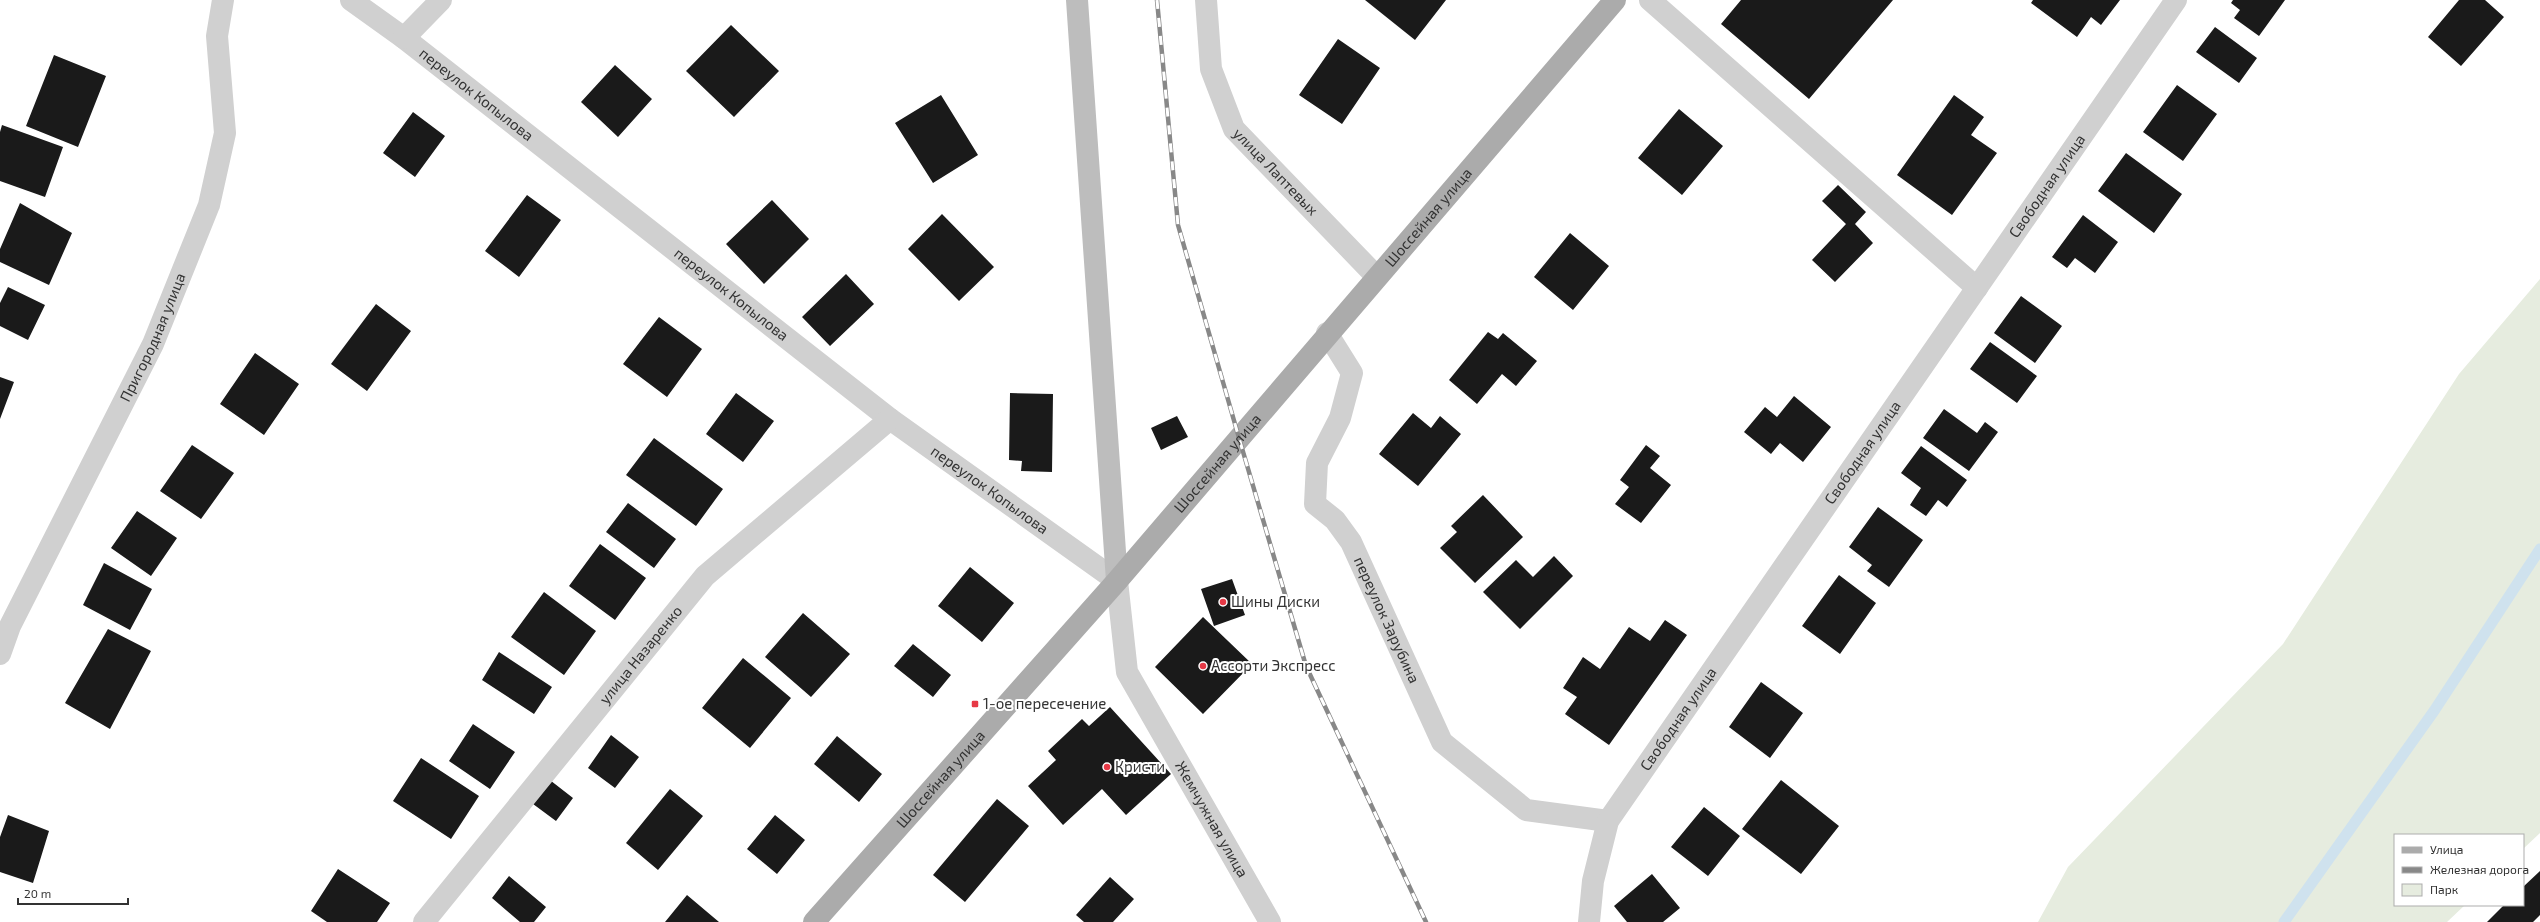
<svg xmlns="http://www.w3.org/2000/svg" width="2540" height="922" viewBox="0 0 2540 922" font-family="'Exo 2',sans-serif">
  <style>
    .green { fill: #e6ecdf }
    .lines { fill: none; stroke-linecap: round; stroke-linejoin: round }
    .stream { stroke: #cfe2ee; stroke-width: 11 }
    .building { fill: #1a1a1a }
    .street { stroke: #d0d0d0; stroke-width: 22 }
    .secondary { stroke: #bdbdbd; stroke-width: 22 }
    .primary { stroke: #ababab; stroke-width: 22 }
    .rail-casing { stroke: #888; stroke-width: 4.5 }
    .rail { stroke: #fff; stroke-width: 3; stroke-dasharray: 9; stroke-linecap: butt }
    .poi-dot { fill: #e63946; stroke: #fff; stroke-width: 1.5 }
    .labels { text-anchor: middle; stroke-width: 4; stroke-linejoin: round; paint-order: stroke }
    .street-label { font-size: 15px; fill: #333; stroke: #fff }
    .poi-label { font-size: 15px; fill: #333; stroke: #fff; text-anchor: start }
  </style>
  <rect width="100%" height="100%" fill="#fff"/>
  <path class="green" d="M2540,279V833L2523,849V835H2395V905H2465L2447,922H2038L2068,867L2283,644L2459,374Z"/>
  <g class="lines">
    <path class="stream" d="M2284,922L2434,711L2540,549"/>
  </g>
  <path class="building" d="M1365,0H1446L1415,40Z
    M1741,0H1893L1809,99L1721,24Z
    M2033,0H2120L2101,25L2091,17L2077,37L2031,3Z
    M2233,0H2285L2259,36L2234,18L2240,10L2231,3Z
    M2459,0H2485L2504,17L2461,66L2428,37Z
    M731,25L779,71L734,117L686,71Z
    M2215,27L2257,58L2239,83L2196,52Z
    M1338,39L1380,68L1342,124L1299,95Z
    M54,55L106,76L78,147L26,126Z
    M615,65L652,99L618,137L581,102Z
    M2177,85L2217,114L2183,161L2143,132Z
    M941,95L978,155L933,183L895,123Z
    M1954,95L1984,117L1971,135L1997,153L1952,215L1897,175Z
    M1679,109L1723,146L1682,195L1638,158Z
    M413,112L445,136L415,177L383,153Z
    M2,125L63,147L45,197L0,181V132Z
    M2126,153L2182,194L2154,233L2098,191Z
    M1838,185L1866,212L1855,224L1873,243L1835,282L1812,260L1846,224L1822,201Z
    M527,195L561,220L519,277L485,251Z
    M772,200L809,239L764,284L726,244Z
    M20,203L72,233L49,285L0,262V249Z
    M942,214L994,267L959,301L908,249Z
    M2083,215L2118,242L2095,273L2075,258L2067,268L2052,257Z
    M1570,233L1609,266L1573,310L1534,277Z
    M846,274L874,304L830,346L802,317Z
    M8,287L45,305L28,340L0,326V303Z
    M2021,296L2062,326L2035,363L1994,333Z
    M376,304L411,331L367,391L331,364Z
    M659,317L702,349L667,397L623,364Z
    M1488,332L1498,339L1503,333L1537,361L1516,386L1502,374L1477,404L1449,380Z
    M1990,342L2037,376L2017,403L1970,369Z
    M255,353L299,384L264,435L220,404Z
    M0,377L14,382L0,419Z
    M736,393L774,421L743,462L706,434Z
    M1010,393L1053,394L1052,472L1021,471L1022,461L1009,460Z
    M1794,396L1831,427L1803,462L1780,443L1771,454L1744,432L1765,407L1777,417Z
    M1944,409L1977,433L1985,422L1998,432L1969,471L1923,438Z
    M1413,413L1431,428L1440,416L1461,434L1418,486L1379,454Z
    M1177,416L1188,437L1161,450L1151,428Z
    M654,438L723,489L696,526L626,475Z
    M192,445L234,473L201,519L160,491Z
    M1646,445L1660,456L1650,468L1671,485L1641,523L1615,504L1629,487L1620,480Z
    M1921,446L1967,480L1947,507L1938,500L1926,516L1910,505L1921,488L1901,473Z
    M1483,495L1523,537L1475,583L1440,548L1457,532L1451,526Z
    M628,503L676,539L654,568L606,532Z
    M1878,507L1923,540L1889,587L1867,571L1872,565L1849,547Z
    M137,511L177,538L151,576L111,548Z
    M600,544L646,578L615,620L569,586Z
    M1554,556L1573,576L1520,629L1483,592L1516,560L1533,577Z
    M104,563L152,589L130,630L83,605Z
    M970,567L1014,603L982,642L938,606Z
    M1839,575L1876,603L1840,654L1802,626Z
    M1232,579L1245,615L1214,626L1201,589Z
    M544,592L596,631L564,675L511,637Z
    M803,613L850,654L811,697L765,657Z
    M1203,617L1252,664L1203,714L1155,667Z
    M1665,620L1687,635L1609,745L1565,714L1577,697L1563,688L1583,657L1600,669L1629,627L1650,641Z
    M108,629L151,651L110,729L65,703Z
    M913,644L951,675L933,697L894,666Z
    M499,652L552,687L534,714L482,680Z
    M743,658L791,698L750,748L702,708Z
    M1761,682L1803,713L1770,758L1729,727Z
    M1110,707L1171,774L1126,815L1102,789L1063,825L1028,786L1056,760L1048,751L1082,719L1089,726Z
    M473,724L515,752L490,789L449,761Z
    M611,735L639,757L615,788L588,768Z
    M837,736L882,774L859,802L814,764Z
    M421,758L479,796L451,839L393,801Z
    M546,777L573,798L556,821L529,801Z
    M1781,780L1839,826L1801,874L1742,829Z
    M670,789L703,816L658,870L626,843Z
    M997,799L1029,826L965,902L933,875Z
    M1704,807L1740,836L1708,876L1671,847Z
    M8,815L49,831L33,883L0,872V837Z
    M775,815L805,840L777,874L747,849Z
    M338,869L390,903L377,922H327L311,911Z
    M2540,871V915L2533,922H2487L2504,905H2523V887Z
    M1652,874L1680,908L1663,922H1627L1614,906Z
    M509,876L546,907L534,922H520L492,898Z
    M1110,877L1134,899L1113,922H1084L1076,915Z
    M687,895L719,922H665Z"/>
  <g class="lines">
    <g class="street">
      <path id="s1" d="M351,0L404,38L890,419L1117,581L1127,672L1270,922"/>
      <path id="s2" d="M1206,0L1211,69L1234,129L1376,276"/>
      <path d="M1650,0L1977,288"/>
      <path d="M404,38L441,0"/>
      <path id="s3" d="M1327,333L1352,373L1340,418L1317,463L1315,504L1335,520L1351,542L1442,742L1526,810L1608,821"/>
      <path id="s4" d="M0,654L10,626L153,344L209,205L225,133L217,36L223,0"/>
      <path id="s5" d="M424,922L705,576L890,419"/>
      <path id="s6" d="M1589,922L1593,881L1608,821L2176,0"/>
    </g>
    <path class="secondary" d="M1077,0L1117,581"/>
    <path class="primary" id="s7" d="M814,922L1117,581L1615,0"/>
    <g class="rail-casing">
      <path id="rail" d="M1157,0L1178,225L1239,438L1306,666L1426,922"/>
    </g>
    <use href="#rail" class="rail"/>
  </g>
  <g class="poi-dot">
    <circle cx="1223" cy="602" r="4"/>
    <circle cx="1203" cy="666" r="4"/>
    <rect x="971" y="700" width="8" height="8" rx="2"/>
    <circle cx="1107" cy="767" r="4"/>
  </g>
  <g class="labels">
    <g class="street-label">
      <text dy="5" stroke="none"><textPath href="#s1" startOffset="157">переулок Копылова</textPath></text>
      <text dy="5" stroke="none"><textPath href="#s2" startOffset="193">улица Лаптевых</textPath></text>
      <text dy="5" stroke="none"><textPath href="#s6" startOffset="875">Свободная улица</textPath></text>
      <text dy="5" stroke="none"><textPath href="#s7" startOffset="935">Шоссейная улица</textPath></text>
      <text dy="5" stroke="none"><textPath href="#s1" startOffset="481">переулок Копылова</textPath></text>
      <text dy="5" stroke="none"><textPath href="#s4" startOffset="352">Пригородная улица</textPath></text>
      <text dy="5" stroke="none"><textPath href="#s6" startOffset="551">Свободная улица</textPath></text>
      <text dy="5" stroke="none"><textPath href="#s7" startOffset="611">Шоссейная улица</textPath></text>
      <text dy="5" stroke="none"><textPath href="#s1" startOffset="805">переулок Копылова</textPath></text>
      <text dy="5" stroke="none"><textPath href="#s3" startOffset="324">переулок Зарубина</textPath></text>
      <text dy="5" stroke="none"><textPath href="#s5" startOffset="344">улица Назаренко</textPath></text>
      <text dy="5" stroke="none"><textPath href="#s6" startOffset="227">Свободная улица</textPath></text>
      <text dy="5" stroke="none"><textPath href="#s7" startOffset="191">Шоссейная улица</textPath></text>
      <text dy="5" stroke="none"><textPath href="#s1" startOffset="1223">Жемчужная улица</textPath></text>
    </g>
    <g class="poi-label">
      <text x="1231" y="607">Шины Диски</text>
      <text x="1211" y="671">Ассорти Экспресс</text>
      <text x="983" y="709">1-ое пересечение</text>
      <text x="1115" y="772">Кристи</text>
    </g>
  </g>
  <rect x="2394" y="834" width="130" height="72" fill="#ffffff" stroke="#adadad"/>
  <rect x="2402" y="847" width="20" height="6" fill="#ababab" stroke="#adadad"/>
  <text x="2430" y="854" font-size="12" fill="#333333">Улица</text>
  <rect x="2402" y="867" width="20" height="6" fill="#888888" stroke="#adadad"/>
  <text x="2430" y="874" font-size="12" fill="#333333">Железная дорога</text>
  <rect x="2402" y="884" width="20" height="12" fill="#e6ecdf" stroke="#adadad"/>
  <text x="2430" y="894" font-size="12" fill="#333333">Парк</text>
  <path d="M18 898v6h110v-6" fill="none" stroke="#333333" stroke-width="2"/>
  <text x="24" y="898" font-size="12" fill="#333333" stroke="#ffffff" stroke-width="3" paint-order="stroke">20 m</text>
</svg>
